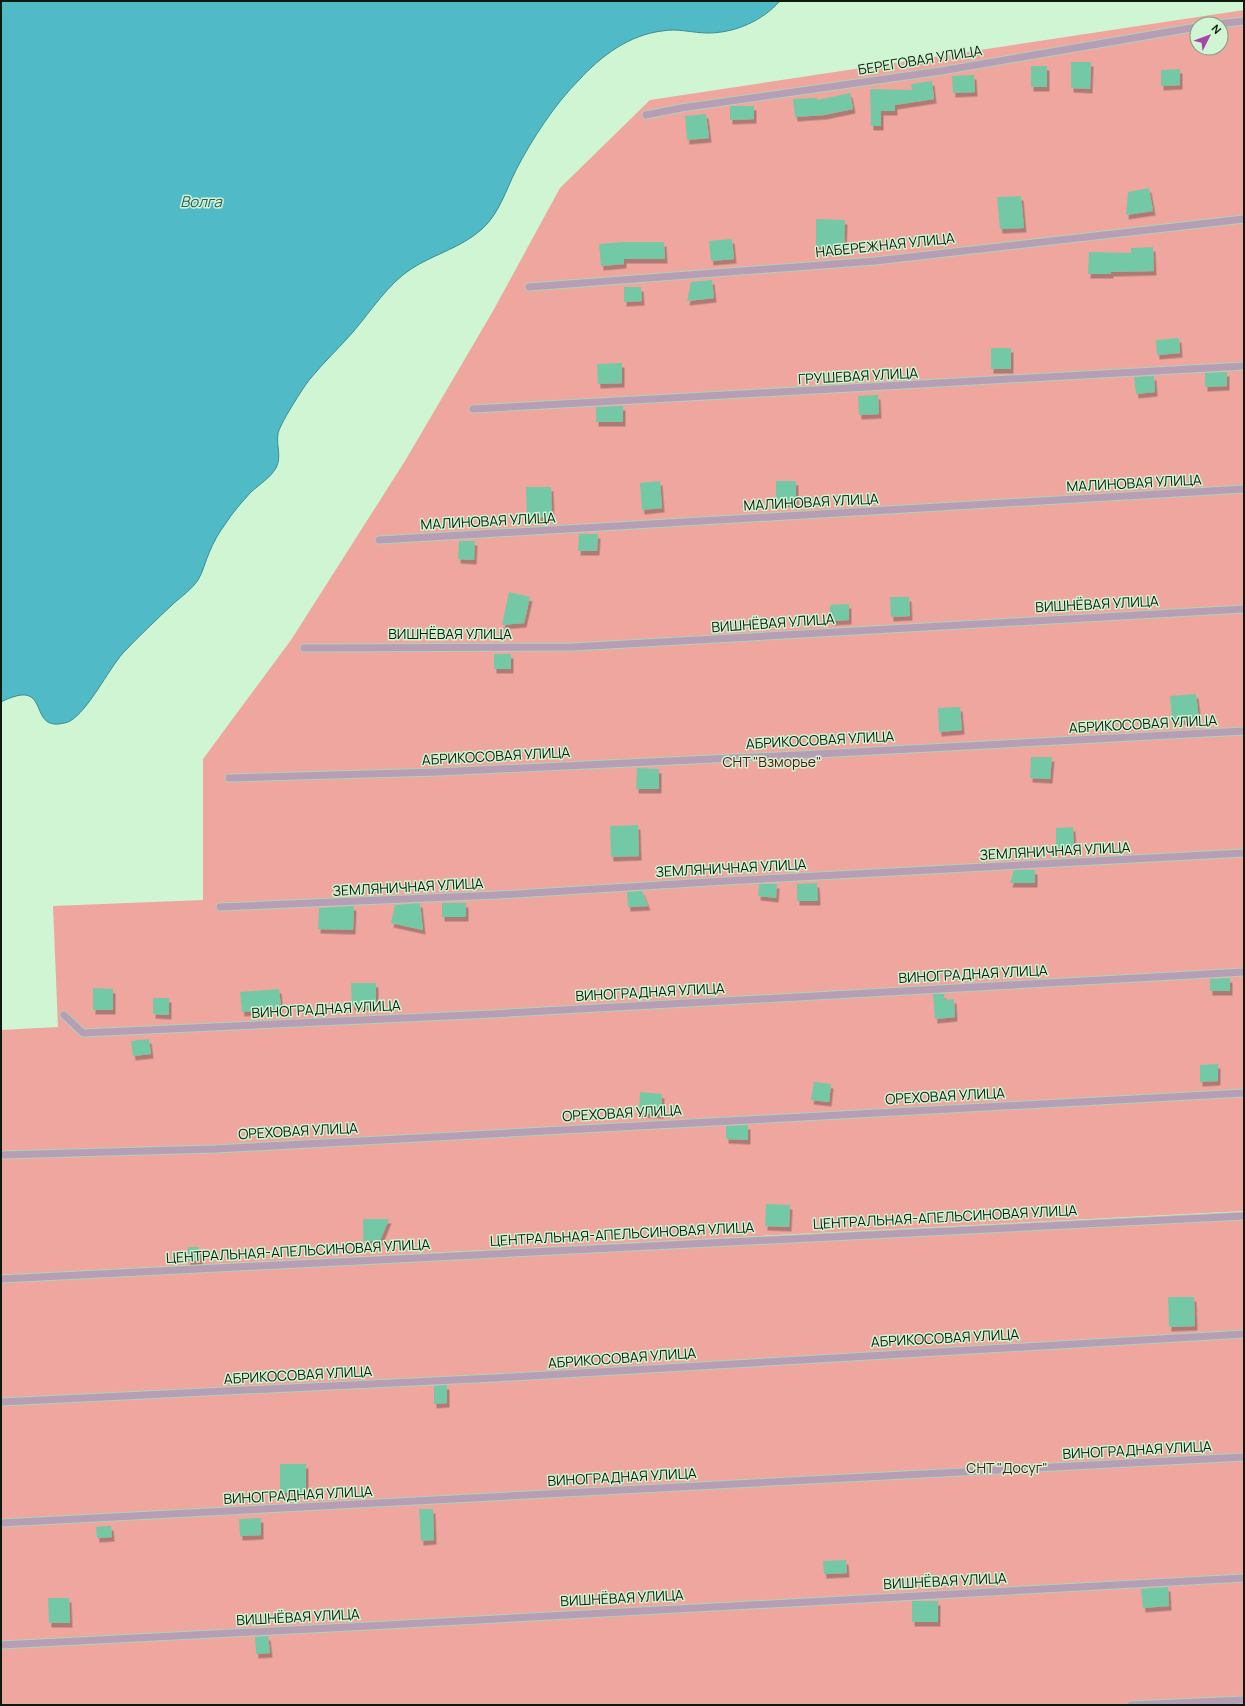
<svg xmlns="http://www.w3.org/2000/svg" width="1245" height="1706" viewBox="0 0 1245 1706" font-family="Manrope,sans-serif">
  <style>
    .green { fill: #efa69e; fill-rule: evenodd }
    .water { fill: #50bbc7; stroke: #3c8b90 }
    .building { fill: #73c9a6; filter: url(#shadow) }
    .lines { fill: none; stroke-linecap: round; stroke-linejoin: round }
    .lane-casing { stroke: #b1d2b3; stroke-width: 9 }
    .lane { stroke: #b79eb7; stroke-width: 7 }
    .labels { text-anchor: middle; stroke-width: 3; stroke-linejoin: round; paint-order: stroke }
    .street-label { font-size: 14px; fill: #0d1a0e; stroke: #d0f5d2 }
    .park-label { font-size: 14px; fill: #591111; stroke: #d0f5d2 }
    .water-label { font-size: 15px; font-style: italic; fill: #2b5a5f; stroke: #d0f5d2 }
  </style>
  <defs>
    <filter id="shadow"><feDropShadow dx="2.5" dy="4.5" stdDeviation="0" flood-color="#0004"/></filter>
  </defs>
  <rect width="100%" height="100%" fill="#d0f5d2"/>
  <path class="green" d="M1244,10V1211L1,1275V1030L58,1027L53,906L203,900V759L291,640L405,461L493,311L560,188L650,100ZM1197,24H1221V48H1197Z
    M1244,1219V1705H1V1281Z"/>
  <path class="water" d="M1,1H780C762,21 735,33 708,33C692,33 678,28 662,31C629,35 601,56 579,80C555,104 532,139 516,170C506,190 499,214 482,229C461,248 434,254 411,269C388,284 371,311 353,332C339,348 323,363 310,379C304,386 278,427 278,434C276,446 282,456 276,468C270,478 260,484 251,492C242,502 233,512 226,523C219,532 213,543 209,553C205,562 203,572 198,580C192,589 181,597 173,604C156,620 139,636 123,653C108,670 88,711 70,721C67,723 63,723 59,724C28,727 51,677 1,702Z"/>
  <path class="building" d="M1071,62H1091L1090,89L1071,88Z
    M1031,66H1047V87H1031Z
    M1180,69V85L1161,86V70Z
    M974,75L975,92L953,93L952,76Z
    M932,81L934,99L895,105V111H881V126H871L870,89L912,90L911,84Z
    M850,93L853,109L824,115L795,117L793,99L817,98V100Z
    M730,106H754V119L730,120Z
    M706,114L709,138L687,140L685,116Z
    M1149,188L1153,211L1126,215L1128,192Z
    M1021,196L1024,228L1000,229L997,197Z
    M816,219L845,220L844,248L816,247Z
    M732,239L734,259L711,261L709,241Z
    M623,242H664L665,259H624V264L601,266L599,244Z
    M1153,247L1154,271L1111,272V274H1088L1089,252L1131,253V248Z
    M712,280L714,298L687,301L691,282Z
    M624,287H641L642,301L624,302Z
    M1179,338L1180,353L1157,355L1156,340Z
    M991,348H1011V369H991Z
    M622,363V383L598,384L597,364Z
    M1227,372V386L1205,387V373Z
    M1154,376L1155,392L1136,394L1134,377Z
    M878,395L879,414L859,415L858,396Z
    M623,406V422H596V407Z
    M660,481L662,508L642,510L640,483Z
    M776,481H796V503L776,502Z
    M526,487H551L552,517L527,518Z
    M579,534H598L597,551H578Z
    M459,541H475L474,560L458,559Z
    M509,592L530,597L524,623L502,625Z
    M890,597H909L910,616L891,617Z
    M849,604V620L830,621V605Z
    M494,654H511V669H494Z
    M1196,694L1199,719L1172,721L1170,696Z
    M960,707L962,730L939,732L938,708Z
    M1031,757H1052L1050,779L1030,778Z
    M637,768L659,769V789H636Z
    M638,825L639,856L611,857L610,826Z
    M1073,827L1074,848H1056V828Z
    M1014,870H1035V883H1010Z
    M817,883L818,901H797V884Z
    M759,884H777L776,898L758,896Z
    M642,891L648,906L628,907L627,892Z
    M420,903L423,930L391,923L395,905Z
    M442,903H466V917H442Z
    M354,906L353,930L318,929L319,908Z
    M1230,978V991H1210V979Z
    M351,983H376V1006H352Z
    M93,988L113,989V1010H93Z
    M279,989L281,1008L242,1012L240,992Z
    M933,994H944L945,1000L954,999L955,1017L935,1019Z
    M153,998H169V1015L153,1014Z
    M149,1039L151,1054L133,1056L131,1041Z
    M1218,1064V1081L1200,1082V1065Z
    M814,1082L831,1084L829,1102L811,1100Z
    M640,1092L662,1094L661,1114L639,1113Z
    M748,1125V1140L726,1139V1126Z
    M766,1204L790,1205L789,1227L765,1226Z
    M363,1219H389L380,1241H363Z
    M188,1247H199L200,1260L188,1261Z
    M1168,1297H1194L1195,1326L1169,1327Z
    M447,1385V1403L434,1404V1386Z
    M280,1464H306V1493H280Z
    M419,1509H433L434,1540L421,1541Z
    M261,1518V1535L240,1536L239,1519Z
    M111,1526L112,1537L97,1538L96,1527Z
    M846,1560L847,1573L824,1574L823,1561Z
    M1168,1587L1169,1606L1143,1608L1141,1589Z
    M48,1598H69L70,1623H49Z
    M912,1601H938V1622H912Z
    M268,1636L270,1653L256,1654L255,1637Z"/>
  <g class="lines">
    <g class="lane-casing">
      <path id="lane" d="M1218,24L1244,21
        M646,115L681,108L941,71L1197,27
        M529,287L875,261L1244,219
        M473,409L1244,366
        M379,540L1244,489
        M304,648L573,647L1244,609
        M229,778L438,772L798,755L1244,731
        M220,907L498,895L725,881L1244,853
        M64,1015L83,1033L492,1014L1244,972
        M1,1155L215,1149L1244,1093
        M1,1279L1244,1216
        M1,1402L495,1378L1244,1334
        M1,1523L1244,1457
        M1,1645L387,1625L1244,1578
        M1131,1705L1244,1700"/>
    </g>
    <use href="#lane" class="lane"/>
  </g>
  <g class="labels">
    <g class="street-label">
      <text transform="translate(920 60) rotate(-9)" y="5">БЕРЕГОВАЯ УЛИЦА</text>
      <text transform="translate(885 245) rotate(-6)" y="5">НАБЕРЕЖНАЯ УЛИЦА</text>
      <text transform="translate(858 376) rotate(-3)" y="5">ГРУШЕВАЯ УЛИЦА</text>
      <text transform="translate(1134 483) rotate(-3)" y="5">МАЛИНОВАЯ УЛИЦА</text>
      <text transform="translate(811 502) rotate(-3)" y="5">МАЛИНОВАЯ УЛИЦА</text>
      <text transform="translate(488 521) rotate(-3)" y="5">МАЛИНОВАЯ УЛИЦА</text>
      <text transform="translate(1097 604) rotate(-3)" y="5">ВИШНЁВАЯ УЛИЦА</text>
      <text transform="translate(773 623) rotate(-4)" y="5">ВИШНЁВАЯ УЛИЦА</text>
      <text x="450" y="639">ВИШНЁВАЯ УЛИЦА</text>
      <text transform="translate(1143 724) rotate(-3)" y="5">АБРИКОСОВАЯ УЛИЦА</text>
      <text transform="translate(820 740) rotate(-3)" y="5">АБРИКОСОВАЯ УЛИЦА</text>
      <text transform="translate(496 756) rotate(-3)" y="5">АБРИКОСОВАЯ УЛИЦА</text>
      <text transform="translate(1055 851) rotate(-3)" y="5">ЗЕМЛЯНИЧНАЯ УЛИЦА</text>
      <text transform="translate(731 868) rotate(-3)" y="5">ЗЕМЛЯНИЧНАЯ УЛИЦА</text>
      <text transform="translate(408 887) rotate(-3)" y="5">ЗЕМЛЯНИЧНАЯ УЛИЦА</text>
      <text transform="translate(973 974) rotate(-3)" y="5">ВИНОГРАДНАЯ УЛИЦА</text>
      <text transform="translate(650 992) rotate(-3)" y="5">ВИНОГРАДНАЯ УЛИЦА</text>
      <text transform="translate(326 1009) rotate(-3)" y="5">ВИНОГРАДНАЯ УЛИЦА</text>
      <text transform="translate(945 1096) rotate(-3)" y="5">ОРЕХОВАЯ УЛИЦА</text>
      <text transform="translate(622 1113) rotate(-3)" y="5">ОРЕХОВАЯ УЛИЦА</text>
      <text transform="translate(298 1131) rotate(-3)" y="5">ОРЕХОВАЯ УЛИЦА</text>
      <text transform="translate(945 1217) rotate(-3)" y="5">ЦЕНТРАЛЬНАЯ-АПЕЛЬСИНОВАЯ УЛИЦА</text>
      <text transform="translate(622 1234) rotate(-3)" y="5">ЦЕНТРАЛЬНАЯ-АПЕЛЬСИНОВАЯ УЛИЦА</text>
      <text transform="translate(298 1251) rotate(-3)" y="5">ЦЕНТРАЛЬНАЯ-АПЕЛЬСИНОВАЯ УЛИЦА</text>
      <text transform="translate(945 1338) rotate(-3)" y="5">АБРИКОСОВАЯ УЛИЦА</text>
      <text transform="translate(622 1358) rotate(-4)" y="5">АБРИКОСОВАЯ УЛИЦА</text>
      <text transform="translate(298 1375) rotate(-3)" y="5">АБРИКОСОВАЯ УЛИЦА</text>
      <text transform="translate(1137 1450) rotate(-3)" y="5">ВИНОГРАДНАЯ УЛИЦА</text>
      <text transform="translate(622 1477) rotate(-3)" y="5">ВИНОГРАДНАЯ УЛИЦА</text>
      <text transform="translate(298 1495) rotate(-3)" y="5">ВИНОГРАДНАЯ УЛИЦА</text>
      <text transform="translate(945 1581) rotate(-3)" y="5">ВИШНЁВАЯ УЛИЦА</text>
      <text transform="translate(622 1598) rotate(-3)" y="5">ВИШНЁВАЯ УЛИЦА</text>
      <text transform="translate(298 1617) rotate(-3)" y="5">ВИШНЁВАЯ УЛИЦА</text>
    </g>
    <g class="park-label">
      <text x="772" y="767">СНТ "Взморье"</text>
      <text x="1007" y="1473">СНТ "Досуг"</text>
    </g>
    <g class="water-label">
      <text x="201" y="207">Волга</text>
    </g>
  </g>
  <rect width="1245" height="1706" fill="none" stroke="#0d1a0e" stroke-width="4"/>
  <g transform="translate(1209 36) rotate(48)"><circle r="19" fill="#d0f5d2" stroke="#829d84"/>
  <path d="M0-3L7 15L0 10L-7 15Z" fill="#a745ac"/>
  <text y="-6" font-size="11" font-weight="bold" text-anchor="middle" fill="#0d1a0e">N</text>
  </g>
</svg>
